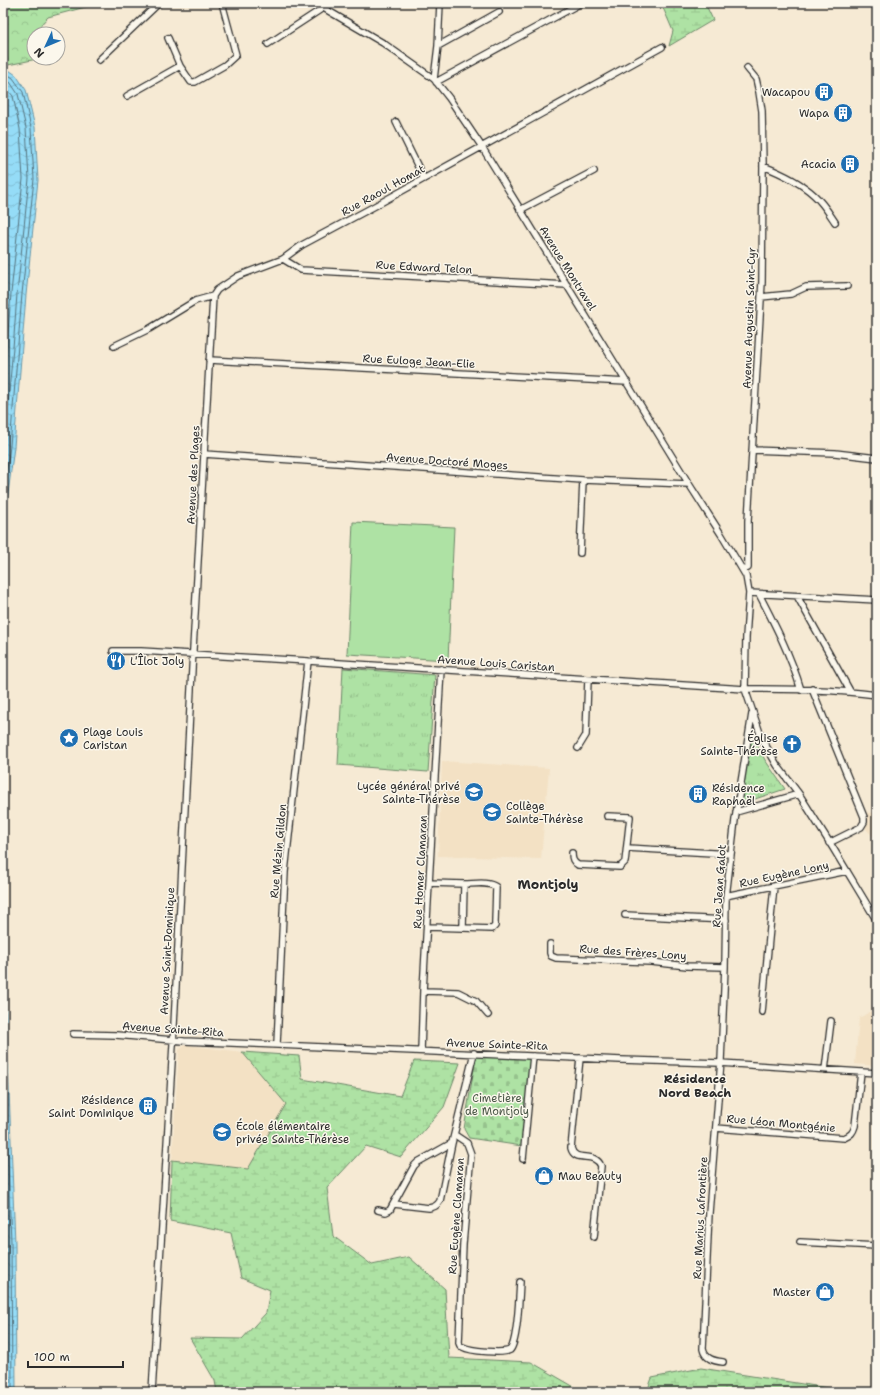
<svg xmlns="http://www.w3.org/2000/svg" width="880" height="1395" viewBox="0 0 880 1395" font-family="'Shantell Sans',sans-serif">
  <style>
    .built { fill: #f3e1c4 }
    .grass { fill: url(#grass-tufts); stroke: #6c8668 }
    .forest { fill: url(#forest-crowns); stroke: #6c8668 }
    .wetland { fill: url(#wetland-marsh); stroke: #6c8668 }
    .cemetery { fill: url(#cemetery-stones); stroke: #6c8668 }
    .pitch { fill: #aee2a4; stroke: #6c8668 }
    .water { fill: url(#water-waves); stroke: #6b95a5 }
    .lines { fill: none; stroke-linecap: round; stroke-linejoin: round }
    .shore { stroke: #55727d; stroke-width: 1 }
    .minor-casing { stroke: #2b2b2b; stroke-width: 8 }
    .minor { stroke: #fbf7ec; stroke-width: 5.5 }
    .labels { text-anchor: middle; stroke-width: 3; stroke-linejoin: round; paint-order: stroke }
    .poi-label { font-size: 11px; fill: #2b2b2b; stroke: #fbf7ec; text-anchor: end }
    .street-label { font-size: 11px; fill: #2b2b2b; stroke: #fbf7ec }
    .park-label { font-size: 11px; fill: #4c5949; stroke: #fbf7ec }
    .neighbourhood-label { font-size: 12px; font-weight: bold; fill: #2b2b2b; stroke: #fbf7ec }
    .quarter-label { font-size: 13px; font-weight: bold; fill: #2b2b2b; stroke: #fbf7ec }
  </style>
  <defs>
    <pattern id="grass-tufts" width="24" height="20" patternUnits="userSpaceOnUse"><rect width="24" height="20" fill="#aee2a4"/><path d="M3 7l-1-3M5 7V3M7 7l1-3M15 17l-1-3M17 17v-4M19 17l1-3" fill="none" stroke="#96c28d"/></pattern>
    <pattern id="forest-crowns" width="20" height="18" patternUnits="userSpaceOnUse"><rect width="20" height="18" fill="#aee2a4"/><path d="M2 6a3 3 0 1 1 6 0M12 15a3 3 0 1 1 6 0" fill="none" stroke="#96c28d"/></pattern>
    <pattern id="wetland-marsh" width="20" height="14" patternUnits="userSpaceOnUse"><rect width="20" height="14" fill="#aee2a4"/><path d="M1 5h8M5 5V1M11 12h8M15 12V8" fill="none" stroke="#96c28d"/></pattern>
    <pattern id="cemetery-stones" width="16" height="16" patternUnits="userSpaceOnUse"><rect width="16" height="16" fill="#aee2a4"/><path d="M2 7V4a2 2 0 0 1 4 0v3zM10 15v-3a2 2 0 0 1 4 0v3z" fill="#96c28d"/></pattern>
    <pattern id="water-waves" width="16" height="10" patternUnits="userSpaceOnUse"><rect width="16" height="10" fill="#95dcf7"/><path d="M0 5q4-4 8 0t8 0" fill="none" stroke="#81bdd4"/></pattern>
  </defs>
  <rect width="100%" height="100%" fill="#f6ead4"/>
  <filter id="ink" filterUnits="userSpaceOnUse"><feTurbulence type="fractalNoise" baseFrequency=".025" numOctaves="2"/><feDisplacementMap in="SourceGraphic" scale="8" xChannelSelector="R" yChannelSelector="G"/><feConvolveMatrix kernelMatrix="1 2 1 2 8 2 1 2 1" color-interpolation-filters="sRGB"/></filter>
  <g filter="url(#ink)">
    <path class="built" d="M442,761L549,768L541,859L438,856Z
      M877,812V841L866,829L867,813Z
      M877,1008V1066L855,1064L859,1018Z
      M185,1045L242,1052L286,1104L248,1169L172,1160L179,1050Z"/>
    <path class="grass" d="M343,668L435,675L428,772L338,765Z
      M751,733L765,760L785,789L746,802L742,799Z"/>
    <path class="forest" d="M3,3H96L93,5L48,17L35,31L37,34H34V58H42L3,66Z"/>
    <path class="wetland" d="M657,3H705L713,20L669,46L673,31L664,10Z
      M874,3H877V113L874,40L876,6Z
      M242,1052L299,1056L302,1079L400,1096L414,1061L460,1063L444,1107L401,1157L366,1146L327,1188L333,1236L372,1265L409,1257L445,1289L449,1358L531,1362L583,1392H217L215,1381L190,1338L242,1339L266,1313L270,1290L241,1278L231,1233L170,1221L172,1160L248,1169L286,1104Z
      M701,1368L828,1388V1392H647L652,1378Z"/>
    <path class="cemetery" d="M476,1056L532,1058L522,1146L469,1138L464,1129Z"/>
    <path class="pitch" d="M353,522L454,527L448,660L347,654Z"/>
    <path class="water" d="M3,66L16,75L26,90L35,127L38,180L26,295L14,447L3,533Z
      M3,978L5,988L15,1243L16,1392H3Z"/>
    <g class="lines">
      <path class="shore" d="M3,71L13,78L23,92L31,128L34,179L22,294L10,446L3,500
        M3,77L10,82L18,94L26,128L29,179L17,294L14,336L3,460
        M3,84L13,96L20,129L23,179L11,293L3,398
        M3,1030L11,1243L12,1392
        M3,1167L6,1243L7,1392"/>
      <g class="minor-casing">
        <path id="minor" d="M315,3L383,43L434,79L449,98L482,147L689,484L721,534L746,576L749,593L746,637L745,689L762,739L777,765L799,794L833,848L877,921
          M168,38L180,66L191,82H195L225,65L236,55L222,3
          M268,44L323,8
          M438,46L440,3
          M99,60L159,3
          M434,79L438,46L499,12
          M436,82L581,3
          M127,96L180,66
          M396,122L424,179
          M763,166C781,173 800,182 814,195C823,203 829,213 835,222
          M520,210L594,171
          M283,259L301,270L567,285
          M761,297L791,294L806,287L847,286
          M114,346L149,329L195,301L213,296L217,290L238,276L283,259L302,245L373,207L662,47
          M209,360L627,382
          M753,450L835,453L877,458
          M204,454L583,480L689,484
          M580,553L583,480
          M743,570L748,568V521L762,282L763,166L762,111L759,92L756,79L747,68
          M749,593L877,600
          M759,594C775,625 791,656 801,690
          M797,596L850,691
          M113,651H141L308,661L745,689C790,689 833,689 877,695
          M812,689L864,817V822L861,827L829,843
          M578,748L586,735L588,679
          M736,812L799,794
          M627,848L730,854
          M572,853C572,859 573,862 578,865L620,867L625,862L630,817L607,816
          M726,897L730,895L847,871
          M625,915L726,920
          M427,927L463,928L464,884L429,883
          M463,928L492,929L495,926V922L496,887C488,881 474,884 464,884
          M550,944V953L551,956L556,958L651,962L687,966L725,967
          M423,991L458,992L476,1001L488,1015
          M762,1012L774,886
          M73,1034L116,1035L184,1041L621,1060L720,1063L877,1073
          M277,1044L285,872L308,661
          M421,1051L423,991L441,669
          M580,1058L571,1148C575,1164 594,1150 601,1166L594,1237
          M825,1070L831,1021
          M716,1128L844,1138C851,1135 853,1133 855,1126L861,1072
          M455,1135L467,1143L471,1154L463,1244L459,1343C460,1346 460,1346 463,1347C470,1351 503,1354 510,1350C518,1341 519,1296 520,1282
          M523,1159L533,1056
          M394,1204L429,1208C434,1207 437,1206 440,1201L452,1143
          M378,1210L386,1212L390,1210L414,1166L418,1162L452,1143L474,1053
          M800,1242L877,1246
          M723,1362C714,1361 705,1359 703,1349L709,1213L721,1061L725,967L726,897L735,820L752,714
          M152,1392L173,1045L193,649L213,296"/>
      </g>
      <use href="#minor" class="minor"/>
    </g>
  </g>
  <defs>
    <g id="building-disc" transform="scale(1)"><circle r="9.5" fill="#1f6fb2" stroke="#fbf7ec"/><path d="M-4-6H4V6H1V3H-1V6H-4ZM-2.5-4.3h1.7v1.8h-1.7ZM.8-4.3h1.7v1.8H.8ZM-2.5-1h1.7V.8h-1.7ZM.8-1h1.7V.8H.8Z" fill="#fff"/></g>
    <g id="restaurant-disc" transform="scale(1)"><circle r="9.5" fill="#1f6fb2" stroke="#fbf7ec"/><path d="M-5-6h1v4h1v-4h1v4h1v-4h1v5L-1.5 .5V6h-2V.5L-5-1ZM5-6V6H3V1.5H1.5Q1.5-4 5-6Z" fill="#fff"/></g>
    <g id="sight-disc" transform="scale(1)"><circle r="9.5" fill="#1f6fb2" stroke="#fbf7ec"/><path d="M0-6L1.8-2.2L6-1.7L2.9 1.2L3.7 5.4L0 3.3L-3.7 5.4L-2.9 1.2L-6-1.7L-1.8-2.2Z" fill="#fff"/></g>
    <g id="church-disc" transform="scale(1)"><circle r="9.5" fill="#1f6fb2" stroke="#fbf7ec"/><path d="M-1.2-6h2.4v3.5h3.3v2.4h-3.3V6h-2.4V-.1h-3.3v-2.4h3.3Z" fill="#fff"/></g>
    <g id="school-disc" transform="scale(1)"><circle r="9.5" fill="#1f6fb2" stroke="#fbf7ec"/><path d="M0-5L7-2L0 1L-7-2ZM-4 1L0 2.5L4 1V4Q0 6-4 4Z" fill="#fff"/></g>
    <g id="shop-disc" transform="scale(1)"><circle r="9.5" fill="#1f6fb2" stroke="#fbf7ec"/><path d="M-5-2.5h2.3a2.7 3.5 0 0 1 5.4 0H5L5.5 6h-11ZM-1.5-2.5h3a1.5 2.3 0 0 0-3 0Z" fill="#fff"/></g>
  </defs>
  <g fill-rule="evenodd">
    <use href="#building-disc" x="824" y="92"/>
    <use href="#building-disc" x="843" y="113"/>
    <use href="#building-disc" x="850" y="164"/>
    <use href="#restaurant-disc" x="116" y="661"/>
    <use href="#sight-disc" x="69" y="738"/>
    <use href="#church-disc" x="792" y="744"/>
    <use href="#school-disc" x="474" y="792"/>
    <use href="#building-disc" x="698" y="794"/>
    <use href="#school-disc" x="492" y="812"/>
    <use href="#building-disc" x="148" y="1106"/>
    <use href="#school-disc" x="222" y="1132"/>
    <use href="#shop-disc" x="544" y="1176"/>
    <use href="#shop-disc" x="825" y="1292"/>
  </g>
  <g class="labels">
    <g class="poi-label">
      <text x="810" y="96">Wacapou</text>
      <text x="829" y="117">Wapa</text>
      <text x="836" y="168">Acacia</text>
      <text x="130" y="665" text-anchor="start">L'Îlot Joly</text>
      <text x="83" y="736" text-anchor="start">Plage Louis<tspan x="83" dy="13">Caristan</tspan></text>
      <text x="778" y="742">Église<tspan x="778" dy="13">Sainte-Thérèse</tspan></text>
      <text x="460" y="790">Lycée général privé<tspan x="460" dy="13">Sainte-Thérèse</tspan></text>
      <text x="712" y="792" text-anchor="start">Résidence<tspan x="712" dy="13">Raphaël</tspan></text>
      <text x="506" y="810" text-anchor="start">Collège<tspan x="506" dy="13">Sainte-Thérèse</tspan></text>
      <text x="134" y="1104">Résidence<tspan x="134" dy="13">Saint Dominique</tspan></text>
      <text x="236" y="1130" text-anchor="start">École élémentaire<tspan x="236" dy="13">privée Sainte-Thérèse</tspan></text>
      <text x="558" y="1180" text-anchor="start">Mau Beauty</text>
      <text x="811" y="1296">Master</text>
    </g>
    <g class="street-label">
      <text transform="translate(383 190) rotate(-29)" y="4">Rue Raoul Homat</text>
      <text transform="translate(424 267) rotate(3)" y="4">Rue Edward Telon</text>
      <text transform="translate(568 268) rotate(58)" y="4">Avenue Montravel</text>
      <text transform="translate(749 318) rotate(-88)" y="4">Avenue Augustin Saint-Cyr</text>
      <text transform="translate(419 361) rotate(3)" y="4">Rue Euloge Jean-Elie</text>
      <text transform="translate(447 461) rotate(4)" y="4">Avenue Doctoré Moges</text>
      <text transform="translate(193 475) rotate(-87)" y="4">Avenue des Plages</text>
      <text transform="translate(496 663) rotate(4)" y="4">Avenue Louis Caristan</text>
      <text transform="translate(278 851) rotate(-85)" y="4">Rue Mézin Gildon</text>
      <text transform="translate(420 872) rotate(-87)" y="4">Rue Homer Clamaran</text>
      <text transform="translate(784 874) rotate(-12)" y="4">Rue Eugène Lony</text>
      <text transform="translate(719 886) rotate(-86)" y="4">Rue Jean Galot</text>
      <text transform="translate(167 951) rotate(-87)" y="4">Avenue Saint-Dominique</text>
      <text transform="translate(633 952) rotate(4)" y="4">Rue des Frères Lony</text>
      <text transform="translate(173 1029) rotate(4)" y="4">Avenue Sainte-Rita</text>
      <text transform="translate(497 1044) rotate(2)" y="4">Avenue Sainte-Rita</text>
      <text transform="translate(781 1123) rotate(5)" y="4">Rue Léon Montgénie</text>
      <text transform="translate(456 1216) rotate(-86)" y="4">Rue Eugène Clamaran</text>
      <text transform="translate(700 1218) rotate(-87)" y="4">Rue Marius Lafrontière</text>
    </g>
    <g class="park-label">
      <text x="497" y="1102">Cimetière<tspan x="497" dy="13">de Montjoly</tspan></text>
    </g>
    <g class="neighbourhood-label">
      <text x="695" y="1083">Résidence<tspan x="695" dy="14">Nord Beach</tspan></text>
    </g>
    <g class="quarter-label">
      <text x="548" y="889">Montjoly</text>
    </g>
  </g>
  <rect width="880" height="1395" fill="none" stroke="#fbf7ec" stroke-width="16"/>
  <rect x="8" y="8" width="864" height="1379" fill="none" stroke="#2b2b2b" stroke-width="1.5" filter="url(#ink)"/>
  <g transform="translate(46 46) rotate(226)"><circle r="19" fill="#fbf7ec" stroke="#a8a59f"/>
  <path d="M0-3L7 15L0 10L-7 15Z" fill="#1f6fb2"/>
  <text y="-6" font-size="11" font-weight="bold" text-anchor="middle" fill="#2b2b2b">N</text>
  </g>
  <path d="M28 1361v6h95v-6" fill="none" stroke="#2b2b2b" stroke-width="2"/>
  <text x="34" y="1361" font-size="12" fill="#2b2b2b" stroke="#fbf7ec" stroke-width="3" paint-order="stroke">100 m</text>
</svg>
